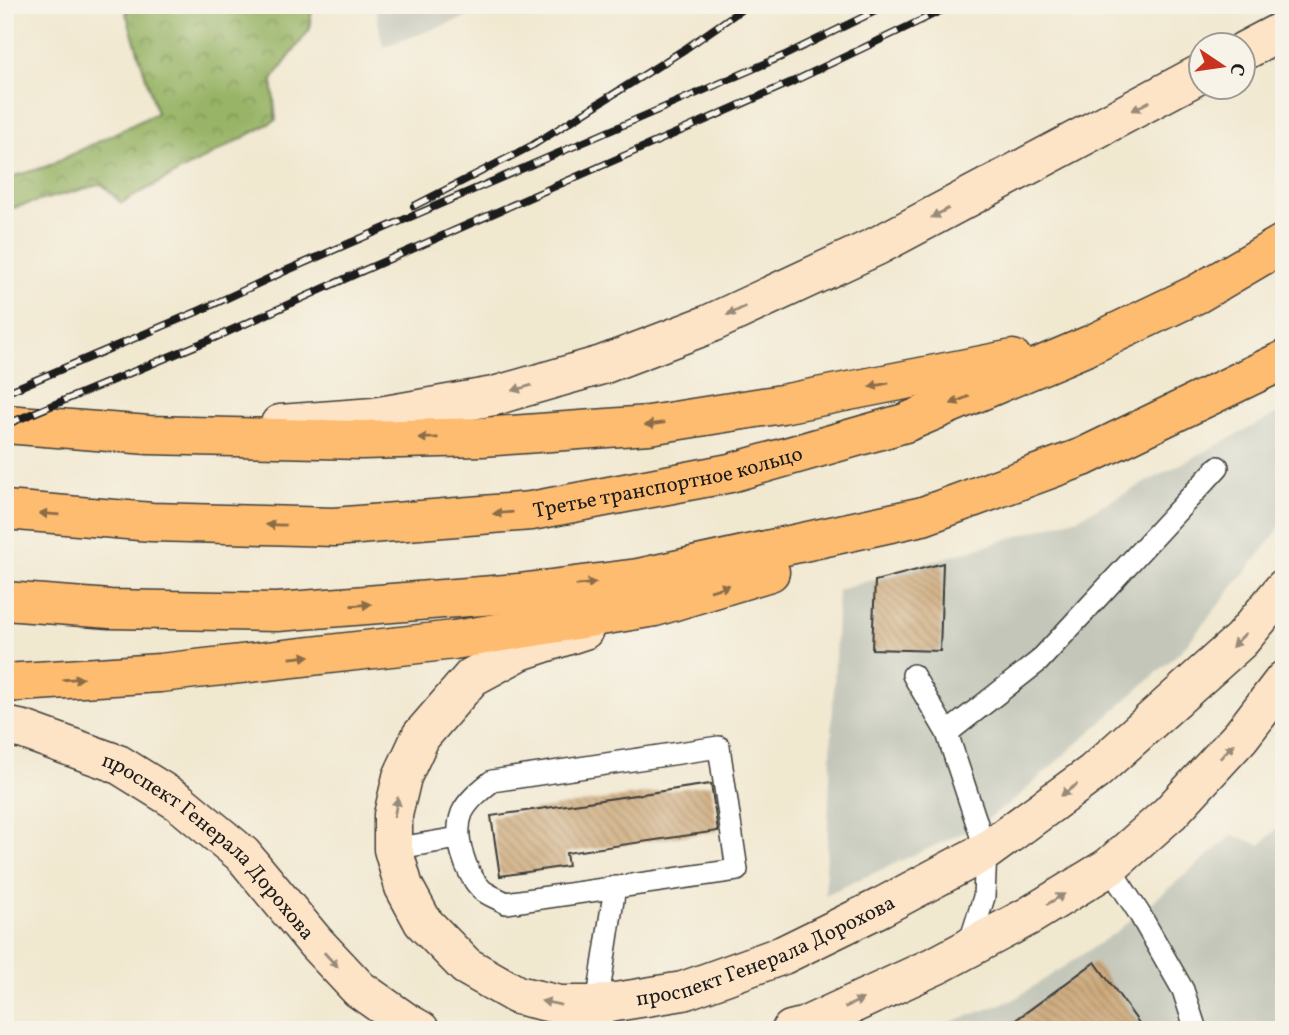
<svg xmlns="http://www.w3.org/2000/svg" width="1289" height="1035" viewBox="0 0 1289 1035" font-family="Vollkorn,serif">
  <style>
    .industrial { fill: #c3c6b9 }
    .forest { fill: url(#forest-crowns); stroke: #5a6841; stroke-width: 2 }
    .building { fill: url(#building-back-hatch) }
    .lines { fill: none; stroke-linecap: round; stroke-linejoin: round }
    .lane-casing { stroke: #3c3b37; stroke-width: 24 }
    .secondary-casing { stroke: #3c3b37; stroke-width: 41 }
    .primary-casing { stroke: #3c3b37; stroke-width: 41 }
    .lane { stroke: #fff; stroke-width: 21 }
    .secondary { stroke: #fee4c6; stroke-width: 38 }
    .primary { stroke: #fdbc70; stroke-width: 38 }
    .rail-casing { stroke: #1c1c1c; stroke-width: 8 }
    .rail { stroke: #f7f3e8; stroke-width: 5; stroke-dasharray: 16; stroke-linecap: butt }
    .oneway { fill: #988a7a }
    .oneway2 { fill: #8c6c46 }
    .labels { text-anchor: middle; stroke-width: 6; stroke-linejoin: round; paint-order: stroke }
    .street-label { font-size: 21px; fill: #1c1c1c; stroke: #f7f3e8 }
  </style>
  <defs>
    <pattern id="forest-crowns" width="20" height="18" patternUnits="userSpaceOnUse" patternTransform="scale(1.75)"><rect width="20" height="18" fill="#98b466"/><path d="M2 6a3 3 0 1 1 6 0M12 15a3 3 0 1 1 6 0" fill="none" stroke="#7b9253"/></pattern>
    <pattern id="building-back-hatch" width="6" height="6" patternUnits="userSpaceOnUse" patternTransform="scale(1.75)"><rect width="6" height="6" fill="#cca778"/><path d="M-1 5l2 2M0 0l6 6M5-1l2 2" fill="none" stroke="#a58762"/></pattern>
  </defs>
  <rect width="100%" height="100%" fill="#f7f3e8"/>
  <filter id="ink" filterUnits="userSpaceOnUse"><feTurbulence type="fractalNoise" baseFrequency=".0143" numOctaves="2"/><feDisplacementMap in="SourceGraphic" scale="14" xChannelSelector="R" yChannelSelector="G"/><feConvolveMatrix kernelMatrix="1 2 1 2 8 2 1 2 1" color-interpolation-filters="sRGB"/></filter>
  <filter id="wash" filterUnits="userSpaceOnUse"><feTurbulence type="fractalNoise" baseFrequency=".00686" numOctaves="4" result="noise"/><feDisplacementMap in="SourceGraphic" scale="28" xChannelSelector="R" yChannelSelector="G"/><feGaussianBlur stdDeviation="1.57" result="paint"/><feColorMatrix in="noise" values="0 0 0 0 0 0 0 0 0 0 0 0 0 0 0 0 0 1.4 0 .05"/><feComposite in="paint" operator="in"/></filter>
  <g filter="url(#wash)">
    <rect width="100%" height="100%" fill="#f1e8d0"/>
    <path class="industrial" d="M375,5H500L383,47Z
      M1280,412L1284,415V521L1268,544L1182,650L1015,799L978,826L825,895L838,590L1078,518Z
      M1284,821V1030H928L1013,1000L1115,933L1233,835L1261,845Z"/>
    <path class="forest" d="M131,5H312L310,29L272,80L276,120L121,203L102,184L5,210V179L48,166L157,113L126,13Z"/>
    <g id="blocks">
      <path class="building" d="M943,563L940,651L872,649L875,581Z
        M711,784L718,831L566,853L568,866L500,876L491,816Z
        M1095,962L1144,1030H1002Z"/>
    </g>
  </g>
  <g filter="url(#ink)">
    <use href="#blocks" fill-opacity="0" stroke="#3c3b37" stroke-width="2"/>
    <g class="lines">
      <g class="lane-casing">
        <path id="lane" d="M913,675L947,733L1039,661L1218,467
          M947,733L986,851L984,897L972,935L961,944
          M719,747L737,870L506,903C499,899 488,895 482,890C465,873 453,836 462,813C468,800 481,790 492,781Z
          M393,849L458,838
          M1109,867L1139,913L1183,990L1196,1030
          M603,1030L597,1005L615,887"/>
      </g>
      <g class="secondary-casing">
        <g id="secondary">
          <path d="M1244,51L1284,30"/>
          <path d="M280,424L374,417L494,396L602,365L707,325L877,246L1202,73"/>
          <path id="s1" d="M584,630L520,651L472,677L421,736L402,777L393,815V849L404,887L423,922L466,966L517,995L560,1005H597L683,991L783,955L881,907L986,851L1094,772L1241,640L1284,588"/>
          <path id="s2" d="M5,726L24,730L118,764L179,802L243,855L315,942L359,989L406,1022L420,1030"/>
          <path d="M791,1030L803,1027L939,964L1029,916L1109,867L1170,813L1241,736L1284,680"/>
        </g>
      </g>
      <g class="primary-casing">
        <g id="primary">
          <path d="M5,424L149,435L361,440L482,437L649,425L782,404L1013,359"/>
          <path id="s3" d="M5,510L152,522L334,527L531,511L730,473L905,423L1090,345L1197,294L1284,243"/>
          <path d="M5,601L110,609L277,612L519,593L638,578L923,516L1083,457L1284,360"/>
          <path d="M5,683L160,673L454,640L655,607L770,572"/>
        </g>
      </g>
      <use href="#lane" class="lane"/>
      <use href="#secondary" class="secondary"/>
      <use href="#primary" class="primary"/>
      <g class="rail-casing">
        <path id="rail" d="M414,206L533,145L685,49L748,5
          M5,393L201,310L283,272L783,56L888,5
          M5,425L214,338L360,272L792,82L953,5"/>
      </g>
      <use href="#rail" class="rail"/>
    </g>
    <defs><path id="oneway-solid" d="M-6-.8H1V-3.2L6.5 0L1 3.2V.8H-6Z" transform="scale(1.75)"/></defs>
    <g class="oneway">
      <use href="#oneway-solid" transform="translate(1141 106) rotate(152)"/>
      <use href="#oneway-solid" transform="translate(940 213) rotate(152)"/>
      <use href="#oneway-solid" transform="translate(736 311) rotate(155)"/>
      <use href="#oneway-solid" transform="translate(522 388) rotate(164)"/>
      <use href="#oneway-solid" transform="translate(1239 640) rotate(134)"/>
      <use href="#oneway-solid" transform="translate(1227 751) rotate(-47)"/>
      <use href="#oneway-solid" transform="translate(1069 790) rotate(144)"/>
      <use href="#oneway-solid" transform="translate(396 807) rotate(-79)"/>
      <use href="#oneway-solid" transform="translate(1056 899) rotate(-31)"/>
      <use href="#oneway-solid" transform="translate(331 960) rotate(47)"/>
      <use href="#oneway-solid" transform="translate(551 1003) rotate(-168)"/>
      <use href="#oneway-solid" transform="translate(854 1003) rotate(-25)"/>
    </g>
    <g class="oneway2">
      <use href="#oneway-solid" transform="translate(879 385) rotate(169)"/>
      <use href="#oneway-solid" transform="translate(960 400) rotate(157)"/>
      <use href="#oneway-solid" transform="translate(655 424) rotate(172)"/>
      <use href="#oneway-solid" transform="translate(428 438) rotate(179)"/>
      <use href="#oneway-solid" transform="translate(503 513) rotate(175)"/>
      <use href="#oneway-solid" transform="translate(49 514) rotate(-175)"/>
      <use href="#oneway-solid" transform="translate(276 525) rotate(-179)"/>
      <use href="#oneway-solid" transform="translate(586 584) rotate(-7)"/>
      <use href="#oneway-solid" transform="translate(720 588) rotate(-17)"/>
      <use href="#oneway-solid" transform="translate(361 605) rotate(-4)"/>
      <use href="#oneway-solid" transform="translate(300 657) rotate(-6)"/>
      <use href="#oneway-solid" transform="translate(73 679) rotate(-4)"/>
    </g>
  </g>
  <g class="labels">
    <g class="street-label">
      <text dy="7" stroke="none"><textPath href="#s3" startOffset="667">Третье транспортное кольцо</textPath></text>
      <text dy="7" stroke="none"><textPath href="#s2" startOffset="242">проспект Генерала Дорохова</textPath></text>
      <text dy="7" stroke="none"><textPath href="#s1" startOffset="777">проспект Генерала Дорохова</textPath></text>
    </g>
  </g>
  <rect width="1289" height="1035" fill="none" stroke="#f7f3e8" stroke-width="28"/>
  <g transform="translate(1222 66) rotate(103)"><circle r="33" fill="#f7f3e8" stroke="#9f9d96" stroke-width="2"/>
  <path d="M0-5L12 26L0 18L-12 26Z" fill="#c8321e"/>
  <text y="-10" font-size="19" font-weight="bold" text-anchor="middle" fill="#1c1c1c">С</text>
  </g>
</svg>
